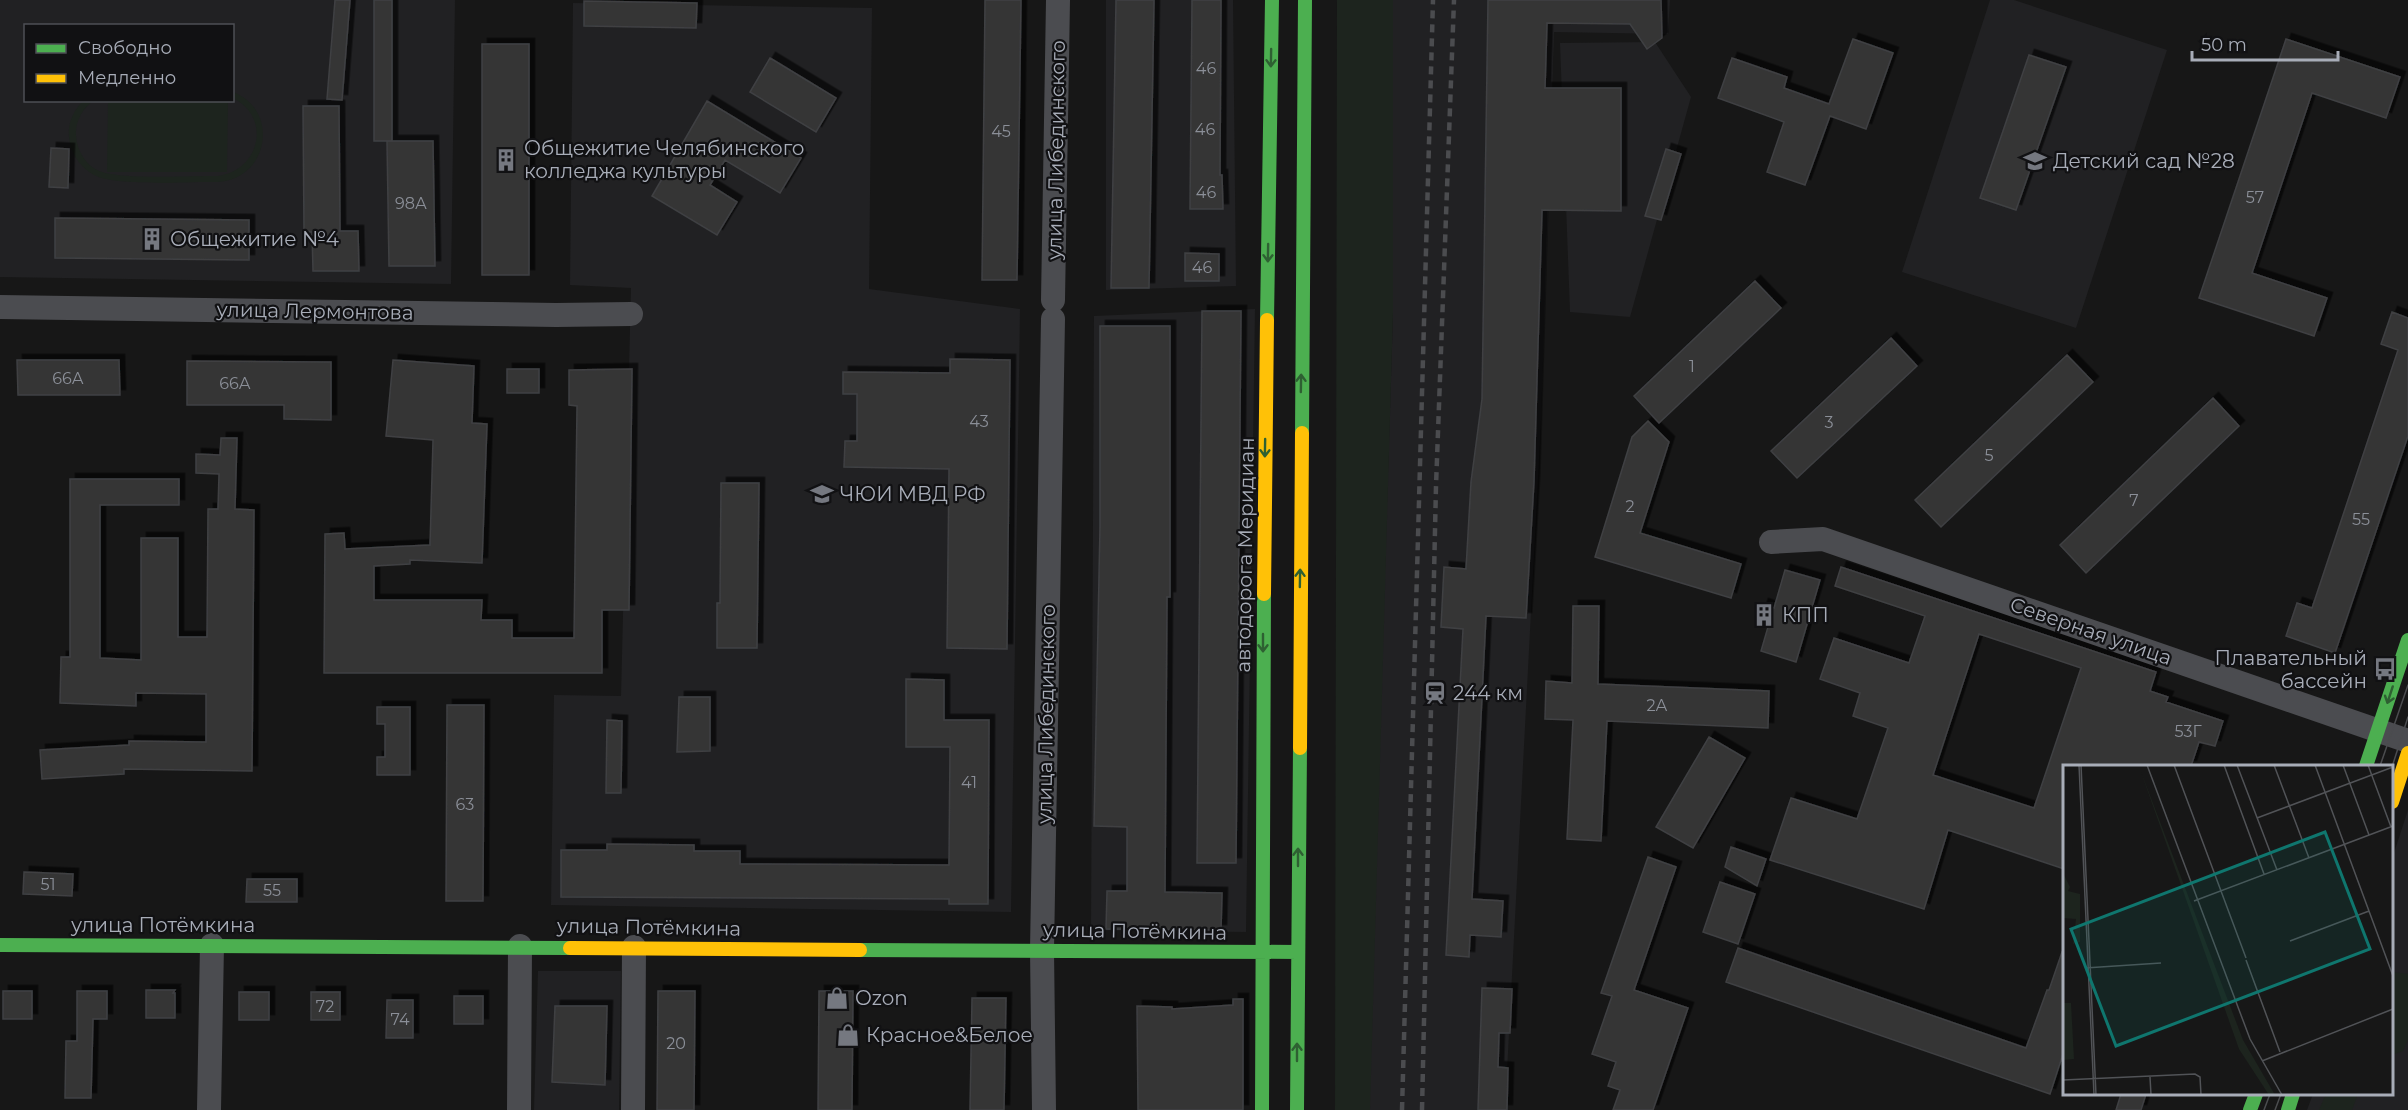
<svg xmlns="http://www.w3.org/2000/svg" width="2408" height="1110" viewBox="0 0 2408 1110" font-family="Montserrat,sans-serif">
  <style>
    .built { fill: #212123; fill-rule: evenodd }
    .green { fill: #1d241e }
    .building { fill: #353536; stroke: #3f4043; stroke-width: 1.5; fill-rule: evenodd; filter: url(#shadow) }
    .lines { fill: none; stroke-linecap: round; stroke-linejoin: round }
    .street { stroke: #4b4c50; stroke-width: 24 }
    .fast { stroke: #4caf50; stroke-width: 14 }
    .slow { stroke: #ffc107; stroke-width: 14 }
    .tram { stroke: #4b4c4f; stroke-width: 1.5 }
    .rail { stroke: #4b4c4f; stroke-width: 4.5; stroke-dasharray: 8 6; stroke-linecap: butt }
    .oneway { stroke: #2e6032 }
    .labels { text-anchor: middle; stroke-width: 4.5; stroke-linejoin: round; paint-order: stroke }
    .number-label { font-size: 16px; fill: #8b8f98 }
    .poi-label { font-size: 20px; fill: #a8adb8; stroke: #111113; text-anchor: start }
    .street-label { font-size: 20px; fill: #a8adb8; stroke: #111113 }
    .inset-road { fill: none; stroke: #515357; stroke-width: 1.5 }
    .view { fill: #0f766e; fill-opacity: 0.15; stroke: #0f766e; stroke-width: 3 }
    .inset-edge { fill: none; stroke: #a8adb8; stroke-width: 3 }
  </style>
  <defs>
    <filter id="shadow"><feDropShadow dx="5.5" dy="-5.5" stdDeviation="0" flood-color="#0009"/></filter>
  </defs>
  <rect width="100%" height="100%" fill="#171717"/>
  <path class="built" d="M0,0H455L451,284L0,277ZM26,26H232V100H26Z
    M1106,0H1233L1236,286L1106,290Z
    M1393,0H1670L1668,34L1554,32L1541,420L1505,1110H1368L1393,313Z
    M1990,0H2014L2167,50L2076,328L1902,272Z
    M573,3L872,8L869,289L1020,309L1011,912L551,905L554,695L621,696L631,288L570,285Z
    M1655,42L1691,97L1630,317L1570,312L1560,43Z
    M1255,309L1246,932L1091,930L1094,316Z
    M2408,810V1110H2307L2313,1094H2392V859Z
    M538,971H621L619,1110H534Z"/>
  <path class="green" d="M1337,0H1393V313L1370,1110H1335Z
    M233,92C280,110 269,179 218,182C189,181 117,187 94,175C82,168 72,156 70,143C66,127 72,112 83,101H93C82,109 75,122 76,136C77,150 85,164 97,170C119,181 192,175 218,176C260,171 272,117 233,98Z
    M108,101H228L227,172H107Z
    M2392,972L2408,974V1040L2403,1051L2392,1055Z
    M2326,1094H2358L2352,1110H2319Z"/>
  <path class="building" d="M335,0H350L342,100L327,99Z
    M374,0H392V141H374Z
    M985,0H1021L1017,280H982Z
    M1116,0H1154L1149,288H1111Z
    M1192,0H1221L1220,175H1222L1223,209H1190Z
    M1488,0H1661L1662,38L1647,49L1630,24L1547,23L1545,88H1621V211L1542,210L1534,481L1526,618L1486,616L1472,899L1503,901L1501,937L1470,935L1469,957L1446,955L1463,629L1441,627L1444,567L1466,569L1471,482L1482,399Z
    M584,1L697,3L696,28L584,26Z
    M1853,39L1893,53L1866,129L1830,116L1805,185L1767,172L1784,122L1718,98L1732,58L1787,77L1784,88L1829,104Z
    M2286,39L2400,77L2386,118L2312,93L2252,273L2327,298L2314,336L2199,298Z
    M482,44H529V275H482Z
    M2029,55L2066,67L2016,210L1980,198Z
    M770,58L836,98L816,132L750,92Z
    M707,101L801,158L780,193L725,160L710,185L737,202L717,235L652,196Z
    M303,106H339L340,231H358L359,271H313L312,232H304Z
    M387,141H433L435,266H389Z
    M51,148L69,149L68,188L49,187Z
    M1666,149L1681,154L1661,220L1645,216Z
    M55,218L249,220V260L55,258Z
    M1185,253L1219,254V281H1185Z
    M1755,281L1781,308L1659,423L1634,396Z
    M1202,311H1241L1236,863H1197Z
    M2392,312L2408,318V436L2335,653L2286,636L2297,603L2312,608L2398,350L2381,344Z
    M1100,326H1170V597H1167L1165,892L1222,893L1221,930L1106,929L1107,891H1127V827L1094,826L1100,526Z
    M1891,338L1917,366L1797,478L1771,451Z
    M2067,355L2093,382L1941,527L1915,500Z
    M950,359L1010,360L1007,649L947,648L949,469L844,467L845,441H857V394H843V372L950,373Z
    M17,360H119L120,395H18Z
    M393,360L474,366L472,423L487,424L482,563L410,560V564L374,566V600H482L481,620H512V638H574L577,406L569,405V370L632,369L629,610H602V673H324L325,534L344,533L345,549L430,545L433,440L386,436Z
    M187,361L331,362V420L284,419V405H187Z
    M507,369H539V393H507Z
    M2213,398L2239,426L2086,573L2060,545Z
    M1648,421L1669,442L1640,533L1741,564L1731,598L1595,557L1632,437Z
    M221,438H237L235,509L254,510L252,771L124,769V774L42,779L40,750L129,745V741L206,742V694L136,693V706L60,703L61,657H70V479H179V505H100V658L141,660V538H178V637H207L208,509H218L219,474L196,473V454L220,455Z
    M721,483H759L757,648H717V603H720Z
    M1841,567L2156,672L2150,691L2168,697L2166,702L2223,721L2215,746L2199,742L2191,766H2064V869L1948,830L1924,909L1770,860L1791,798L1857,819L1888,728L1853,716L1860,693L1820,679L1834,638L1909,663L1925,616L1835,586ZM1979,634L2081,668L2034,808L1933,775Z
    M1785,570L1820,580L1796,662L1761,651L1768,627L1756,623L1763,604L1774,608Z
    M1573,606H1599L1598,684L1769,691L1768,728L1607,721L1601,841L1567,839L1573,720L1545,719L1546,681L1572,683Z
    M906,679L944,680V720H989L988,904H949V899L561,897V850H607V844L694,845V851H740V864L949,865L950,747H906Z
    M679,697H710V751L677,752Z
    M447,705H484L483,901H446Z
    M377,707H410V775H377V757H385V724H377Z
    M607,720L622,721L621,793H606Z
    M1709,737L1745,758L1693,848L1656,827Z
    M1731,847L1766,859L1757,886L1725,867Z
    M1648,857L1676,867L1634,990L1688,1008L1653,1110H1613L1620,1090L1608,1086L1616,1062L1592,1054L1612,996L1601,993Z
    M24,872L73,874L72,896L23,894Z
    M247,879H297V902H246Z
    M1720,882L1755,894L1738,944L1703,932Z
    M1738,948L2026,1048L2047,990H2049L2062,952L2064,953V1051L2050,1094L1726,982Z
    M1482,988L1512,989L1510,1033H1499L1498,1067L1508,1068L1507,1110H1478Z
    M146,990H175L173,993H175V1018H146Z
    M3,991H32V1019H3Z
    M77,991H107V1019H93L91,1098H65L66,1041H77Z
    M658,991H695L694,1110H657Z
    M819,991H853L852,1110H818Z
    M239,992H269V1020H239Z
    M311,992H340V1020H311Z
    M454,996H483V1024H454Z
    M972,998H1006L1004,1110H970Z
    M1233,999H1243V1110H1138L1137,1006L1172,1007V1009L1233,1005Z
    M387,1000H413V1038H386Z
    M555,1006H607L605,1085L552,1082Z
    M2121,1094H2146L2141,1110H2116Z"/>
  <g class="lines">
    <path class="street" d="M1053,300L1058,0
      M0,307L556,315L631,314
      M1771,542L1823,539L2408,741
      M209,1110L212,945
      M519,1110L520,946
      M633,1110L634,947
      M1044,1110L1042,950L1053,319"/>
    <path class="fast" d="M1267,320L1272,0
      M1302,433L1305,0
      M2366,766L2408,640
      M0,945L570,948
      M860,950L1298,952
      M1262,1110L1264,594
      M1297,1110L1300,748
      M2250,1110L2256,1094
      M2288,1110L2293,1094"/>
    <path class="slow" d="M1264,594L1267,320
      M1300,748L1302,433
      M2392,802L2408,753
      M570,948L860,950"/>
    <path class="tram" d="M2380,766L2408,685
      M2392,767L2408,717
      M2264,1110L2270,1094
      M2275,1110L2281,1094"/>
    <path class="rail" d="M1402,1110L1433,0
      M1422,1110L1436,486L1454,0"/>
  </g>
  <defs><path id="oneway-shaft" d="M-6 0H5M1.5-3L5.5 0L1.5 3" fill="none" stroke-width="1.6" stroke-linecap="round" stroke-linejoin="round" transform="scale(1.5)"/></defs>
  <g class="oneway">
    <use href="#oneway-shaft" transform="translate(1271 58) rotate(91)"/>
    <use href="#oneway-shaft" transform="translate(1268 253) rotate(91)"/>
    <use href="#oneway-shaft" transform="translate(1301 383) rotate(-89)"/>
    <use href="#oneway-shaft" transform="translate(1265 448) rotate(91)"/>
    <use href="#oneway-shaft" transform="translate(1300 578) rotate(-89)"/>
    <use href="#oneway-shaft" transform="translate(1263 643) rotate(90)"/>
    <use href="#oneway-shaft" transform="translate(2390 695) rotate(108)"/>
    <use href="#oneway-shaft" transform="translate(1298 857) rotate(-90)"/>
    <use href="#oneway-shaft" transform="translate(1297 1052) rotate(-90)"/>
  </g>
  <defs>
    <g id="building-bare" transform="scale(1.8)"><path d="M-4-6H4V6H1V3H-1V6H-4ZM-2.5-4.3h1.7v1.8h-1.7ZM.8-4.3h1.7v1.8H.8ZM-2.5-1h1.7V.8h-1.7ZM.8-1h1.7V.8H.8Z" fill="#757880" stroke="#111113" stroke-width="2.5" paint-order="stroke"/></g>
    <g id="school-bare" transform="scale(1.8)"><path d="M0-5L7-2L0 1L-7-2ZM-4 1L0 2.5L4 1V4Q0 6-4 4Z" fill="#757880" stroke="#111113" stroke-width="2.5" paint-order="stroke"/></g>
    <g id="university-bare" transform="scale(1.8)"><path d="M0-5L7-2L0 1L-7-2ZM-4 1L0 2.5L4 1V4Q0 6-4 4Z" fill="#757880" stroke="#111113" stroke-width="2.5" paint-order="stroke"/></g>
    <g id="bus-bare" transform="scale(1.8)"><path d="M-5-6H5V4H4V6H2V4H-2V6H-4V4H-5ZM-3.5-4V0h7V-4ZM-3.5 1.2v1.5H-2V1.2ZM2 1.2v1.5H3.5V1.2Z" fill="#757880" stroke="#111113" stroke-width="2.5" paint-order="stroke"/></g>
    <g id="station-bare" transform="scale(1.8)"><path d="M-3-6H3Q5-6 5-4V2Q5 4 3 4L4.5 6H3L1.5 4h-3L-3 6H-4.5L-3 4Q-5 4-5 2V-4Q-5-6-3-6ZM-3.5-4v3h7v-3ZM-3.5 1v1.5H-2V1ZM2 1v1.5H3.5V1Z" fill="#757880" stroke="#111113" stroke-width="2.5" paint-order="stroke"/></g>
    <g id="shop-bare" transform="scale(1.8)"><path d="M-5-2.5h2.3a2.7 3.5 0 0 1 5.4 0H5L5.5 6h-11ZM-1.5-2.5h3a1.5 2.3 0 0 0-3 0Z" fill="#757880" stroke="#111113" stroke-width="2.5" paint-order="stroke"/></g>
  </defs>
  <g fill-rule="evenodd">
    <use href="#building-bare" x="506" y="160"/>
    <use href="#school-bare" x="2035" y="161"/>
    <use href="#building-bare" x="152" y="239"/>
    <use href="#university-bare" x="822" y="494"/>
    <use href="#building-bare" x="1764" y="615"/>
    <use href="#bus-bare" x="2385" y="669"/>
    <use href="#station-bare" x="1435" y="693"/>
    <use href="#shop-bare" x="837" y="998"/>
    <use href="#shop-bare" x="848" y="1035"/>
  </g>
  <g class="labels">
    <g class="number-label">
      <text x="1206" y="74">46</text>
      <text x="1205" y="135">46</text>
      <text x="1001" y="137">45</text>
      <text x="1206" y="198">46</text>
      <text x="2255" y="203">57</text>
      <text x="411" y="209">98А</text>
      <text x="1202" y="273">46</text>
      <text x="1692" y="372">1</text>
      <text x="68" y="384">66А</text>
      <text x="235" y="389">66А</text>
      <text x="979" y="427">43</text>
      <text x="1829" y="428">3</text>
      <text x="1989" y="461">5</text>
      <text x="2134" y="506">7</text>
      <text x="1630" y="512">2</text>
      <text x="2361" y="525">55</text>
      <text x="1657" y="711">2А</text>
      <text x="2188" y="737">53Г</text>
      <text x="969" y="788">41</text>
      <text x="465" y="810">63</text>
      <text x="48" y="890">51</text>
      <text x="272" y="896">55</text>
      <text x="325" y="1012">72</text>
      <text x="400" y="1025">74</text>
      <text x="676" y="1049">20</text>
    </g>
    <g class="poi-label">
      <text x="524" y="155">Общежитие Челябинского<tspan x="524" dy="23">колледжа культуры</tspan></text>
      <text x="2053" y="168">Детский сад №28</text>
      <text x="170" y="246">Общежитие №4</text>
      <text x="840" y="501">ЧЮИ МВД РФ</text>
      <text x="1782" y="622">КПП</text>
      <text x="2367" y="665" text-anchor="end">Плавательный<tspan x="2367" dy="23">бассейн</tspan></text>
      <text x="1453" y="700">244 км</text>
      <text x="855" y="1005">Ozon</text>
      <text x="866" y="1042">Красное&amp;Белое</text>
    </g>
    <g class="street-label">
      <text transform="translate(1056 150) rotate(-89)" y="7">улица Либединского</text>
      <text transform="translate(315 311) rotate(1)" y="7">улица Лермонтова</text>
      <text transform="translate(1245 555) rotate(-89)" y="7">автодорога Меридиан</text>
      <text transform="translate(2091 631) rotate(19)" y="7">Северная улица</text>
      <text transform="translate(1046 714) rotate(-89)" y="7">улица Либединского</text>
      <text x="163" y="932">улица Потёмкина</text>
      <text transform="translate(649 927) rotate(1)" y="7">улица Потёмкина</text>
      <text transform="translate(1135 931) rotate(1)" y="7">улица Потёмкина</text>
    </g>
  </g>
  <g transform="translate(2063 765)">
    <rect width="330" height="330" fill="#171717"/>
    <path d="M78,7L180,275L212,330H206L176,284ZM0,108L7,122L5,126L17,129V177L10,179L13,154L0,153ZM0,238H8L11,294L0,295Z" fill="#1d241e"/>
    <path class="inset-road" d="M16,0L31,330M18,0L33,330M84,0L187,274L219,330M111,0L183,193M161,0L201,109M174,0L214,105M211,0L246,93M252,0L330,211M280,0L306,70M305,0L328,62M194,53L330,2M131,136L330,61M227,176L306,146M183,195L217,287M22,203L98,198M199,296L330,244M87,312L88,330M0,315L132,309L137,312L138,330"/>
    <path class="view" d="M262,67L307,184L53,281L8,164Z"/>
    <rect width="330" height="330" class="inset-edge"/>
  </g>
  <rect x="24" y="24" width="210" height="78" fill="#111113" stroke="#4d4f55" stroke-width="1.5"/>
  <rect x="36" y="44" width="30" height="9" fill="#4caf50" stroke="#4d4f55" stroke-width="1.5"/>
  <text x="78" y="54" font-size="18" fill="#a8adb8">Свободно</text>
  <rect x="36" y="74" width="30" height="9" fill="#ffc107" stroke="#4d4f55" stroke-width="1.5"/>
  <text x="78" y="84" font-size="18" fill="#a8adb8">Медленно</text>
  <path d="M2192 51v9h146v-9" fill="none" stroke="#a8adb8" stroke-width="3"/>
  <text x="2201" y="51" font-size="18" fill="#a8adb8" stroke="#111113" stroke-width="4.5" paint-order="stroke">50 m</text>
</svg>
